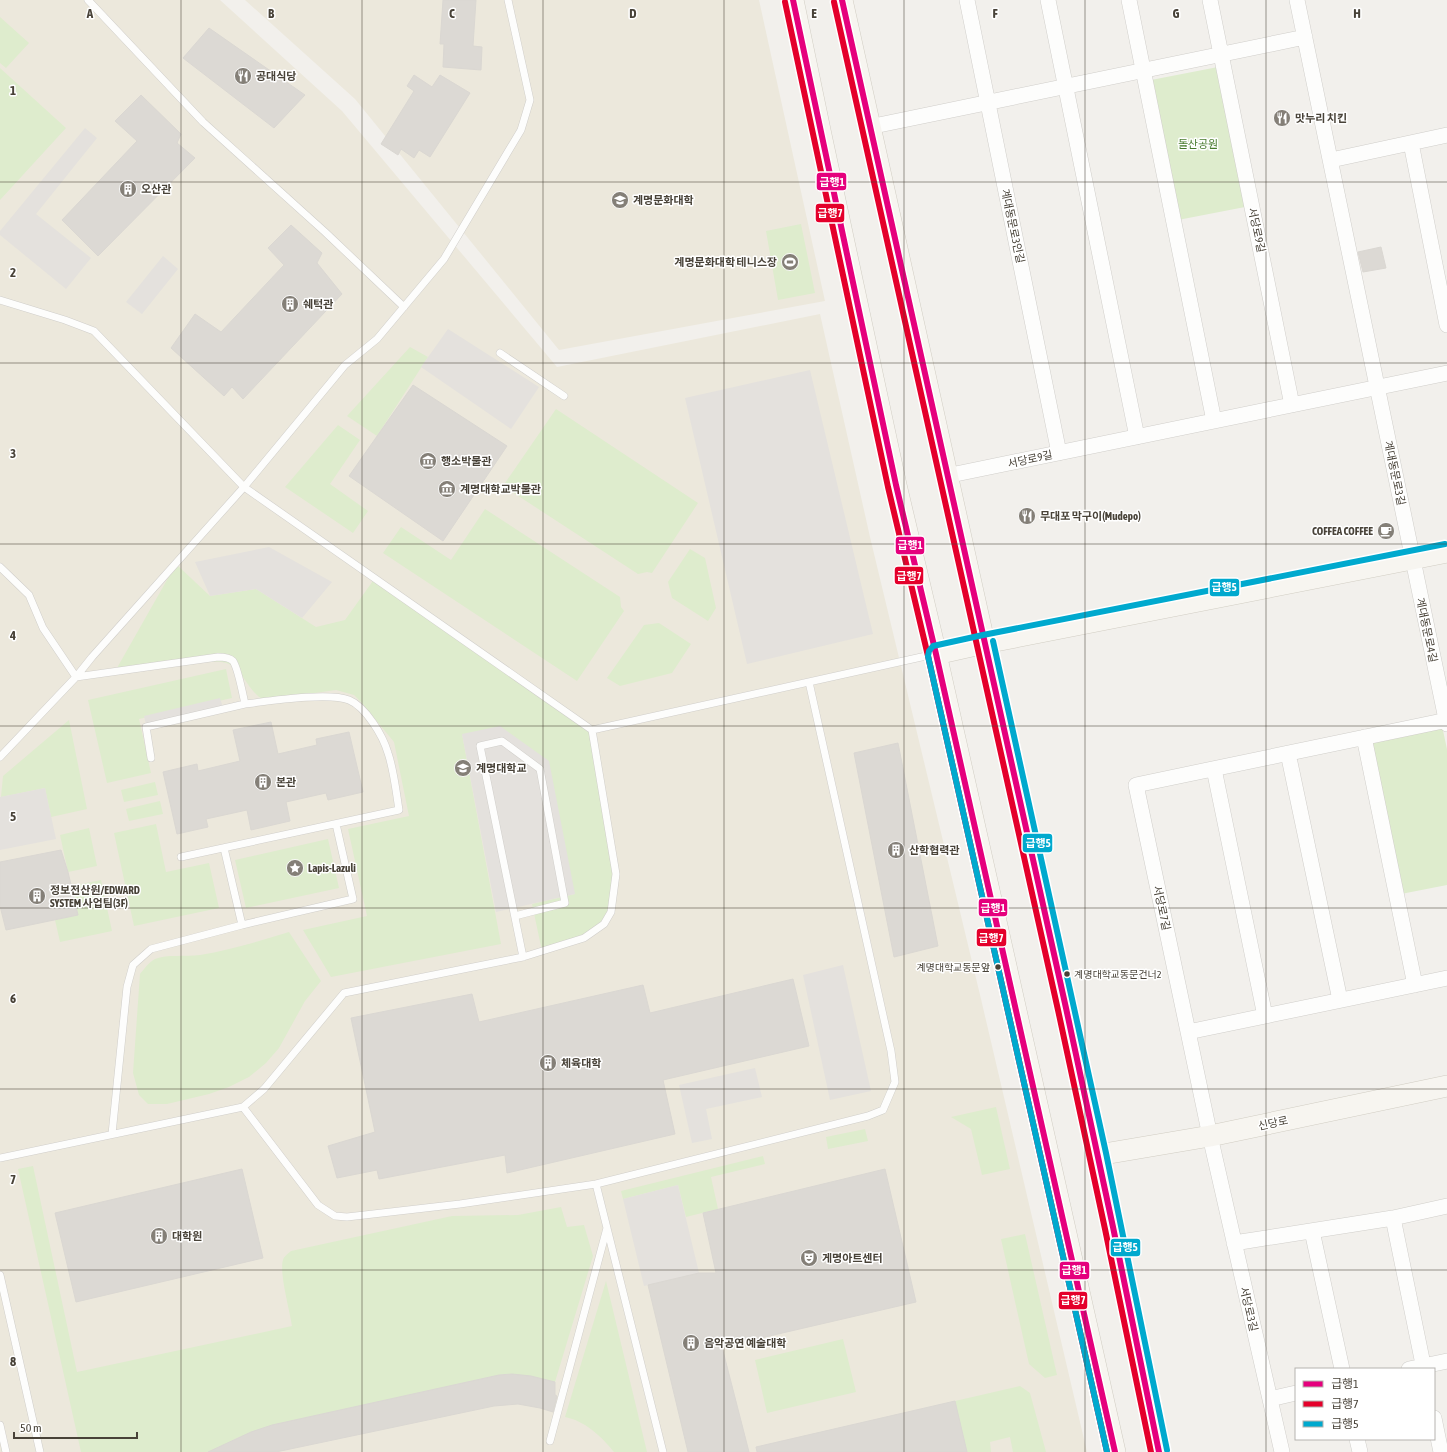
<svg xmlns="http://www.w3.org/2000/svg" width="1447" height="1452" viewBox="0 0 1447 1452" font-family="'Asap Condensed','Noto Sans KR',sans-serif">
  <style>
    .education { fill: #ece8dc }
    .green { fill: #deeccd }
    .parking { fill: #e4e1dd }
    .building { fill: #dcd9d4; stroke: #dad7d2 }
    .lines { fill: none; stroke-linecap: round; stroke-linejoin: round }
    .lane-casing { stroke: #d0ceca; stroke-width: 8 }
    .street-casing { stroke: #d0ceca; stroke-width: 16 }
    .secondary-casing { stroke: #d1cdc3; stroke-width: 22 }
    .lane { stroke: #fdfdfc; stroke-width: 7 }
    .street { stroke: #fdfdfc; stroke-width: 15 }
    .secondary { stroke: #f7f5f0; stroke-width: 21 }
    .bus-1-casing { stroke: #fff; stroke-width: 9 }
    .bus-2-casing { stroke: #fff; stroke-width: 9 }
    .bus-3-casing { stroke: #fff; stroke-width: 9 }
    .bus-1 { stroke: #e5007d; stroke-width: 6 }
    .bus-2 { stroke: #e4002b; stroke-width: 6 }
    .bus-3 { stroke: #00a9ce; stroke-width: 6 }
    .grid { fill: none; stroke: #484238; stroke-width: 1; stroke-opacity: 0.55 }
    .bus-dot { fill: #484238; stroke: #fff; stroke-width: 1.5 }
    .labels { text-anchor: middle; stroke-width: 3; stroke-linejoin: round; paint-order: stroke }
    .bus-label { font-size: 10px; fill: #484238; stroke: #fff; text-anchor: end }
    .poi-label { font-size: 11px; font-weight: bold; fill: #484238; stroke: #fff; text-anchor: start }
    .park-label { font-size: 11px; fill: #467a2b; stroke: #fff }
    .street-label { font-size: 11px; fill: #484238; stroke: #fff }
    .grid-label { font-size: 13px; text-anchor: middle; font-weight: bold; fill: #484238; stroke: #fff; stroke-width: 3; stroke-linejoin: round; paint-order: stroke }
    .line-badge { stroke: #fff; stroke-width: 1.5 }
    .badge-label { font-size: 11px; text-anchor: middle; font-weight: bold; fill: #fff }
  </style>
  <rect width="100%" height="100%" fill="#f2f0ec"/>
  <path class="education" d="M0,0H220L342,111L557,367L820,314L870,537L981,999L1087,1452H0Z
    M245,0H759L825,301L559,350L355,99Z"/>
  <path class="green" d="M0,17L29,43L6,68L0,63Z
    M1218,67L1245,207L1178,220L1151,80Z
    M0,68L66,128L0,200Z
    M801,224L815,293L778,300L766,231Z
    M410,347L428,357L377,436L347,416Z
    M556,409L698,503L652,573L647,572L638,574L503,486Z
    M338,425L360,440L330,484L368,511L353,533L285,487Z
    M485,509L620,597L621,607L624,611L577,681L383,553L401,527L451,560Z
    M690,549L705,558L716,608L708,621L672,598L668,582Z
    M176,564L210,596L256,589L316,627L345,620L375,578L592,730L616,874C615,885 611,917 604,925C590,939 560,945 542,951L532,904L575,894L462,734L501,944L331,977L303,930L367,916L348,829L409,816L394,742L361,702L354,695L336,690L264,700C248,692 244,671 229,664C222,661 214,662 207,662L113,675Z
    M659,623L691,644L672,673L620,686L607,678L644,625Z
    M226,669L232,698L139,719L151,773L107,783L88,700Z
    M69,720L87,809L51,817L45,788L1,797L3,776Z
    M1442,726L1447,749V885L1401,894L1369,741Z
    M155,782L158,795L124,802L121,790Z
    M160,801L163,814L129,821L126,809Z
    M156,824L166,872L209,863L219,908L134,926L114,833Z
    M89,828L97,866L68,872L60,835Z
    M328,839L339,888L246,908L235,860Z
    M101,880L112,931L60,942L55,920L78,915L72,886Z
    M289,932L321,981L305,1001L279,1048L266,1063L249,1077L229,1087L209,1094L167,1104H148L139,1095L133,1073L140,974C145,968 148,963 155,959C167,954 186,957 200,955C230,950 260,941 289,932Z
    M996,1107L1010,1169L982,1175L971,1129L951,1117Z
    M865,1129L868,1141L828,1149L826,1137Z
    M763,1156L765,1164L711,1177L718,1209L686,1217L678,1185L623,1199L621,1191Z
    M33,1166L77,1372L292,1326C290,1311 279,1273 283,1260C284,1256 288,1254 291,1251L452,1216L518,1215L561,1207L567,1227L584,1225L593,1256L555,1382C536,1378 519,1374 499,1375L272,1425L237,1438L211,1452H81L18,1169Z
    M1025,1234L1057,1375L1045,1378L1029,1364L1001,1239Z
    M606,1281L647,1452H614C601,1436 585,1421 565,1417Z
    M843,1339L856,1392L767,1413L755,1360Z
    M1020,1386L1030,1393L1046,1452H1013L1010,1437L990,1442L991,1452H966L955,1401Z"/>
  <path class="parking" d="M85,128L97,138L36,214L91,258L66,289L0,235V231Z
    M163,256L178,269L142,314L126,302Z
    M448,329L539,387L511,429L421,367Z
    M810,370L873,634L747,664L685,398Z
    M269,547L332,582L302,618L256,589L210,596L195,562Z
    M220,698L224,711L147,729L144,716Z
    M500,726L549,761L575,894L496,912L462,734Z
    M45,788L56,839L0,850V797Z
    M843,965L871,1091L830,1100L803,975Z
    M755,1068L762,1097L706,1109L712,1139L692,1143L679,1085Z
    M678,1185L699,1273L644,1286L623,1199Z"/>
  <path class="building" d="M443,0H476L473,46L482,47L481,70L443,67L444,44H440Z
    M209,28L305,95L274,128L183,58Z
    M414,75L432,87L440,75L470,93L430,157L419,150L414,158L401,149L398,155L381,144L414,91L407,86Z
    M141,95L181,134L177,143L195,158L98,256L62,220L137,141L115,121Z
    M291,225L322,253L317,263L342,294L243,399L232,387L224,396L171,348L195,314L221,332L284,265L268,248Z
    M1381,247L1386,268L1363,272L1358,252Z
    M413,385L507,446L443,541L349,476Z
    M271,722L278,754L317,745L316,739L349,732L363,792L328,800L326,793L286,802L290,821L251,830L247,810L206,819L208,827L177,834L163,772L197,764L198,771L240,761L233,730Z
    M898,743L938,946L894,957L854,753Z
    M61,850L68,872L78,915L6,930L0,906V862Z
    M793,979L809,1046L663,1080L675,1134L507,1173L505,1155L379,1179L377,1170L337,1178L328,1146L375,1132L351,1018L472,994L479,1022L643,985L650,1013Z
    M242,1169L263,1258L76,1302L55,1213Z
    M885,1169L916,1302L722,1347L749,1452H688L648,1285L699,1273H716L703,1213Z
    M512,1374L531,1376L555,1382V1395L557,1396L553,1412L540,1408L518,1404L494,1406L276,1452H208L251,1432L272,1425L499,1375Z
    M955,1401L967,1452H757L756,1447Z"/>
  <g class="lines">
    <g class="lane-casing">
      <path id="lane" d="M88,0L203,122L325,232L404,307
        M0,300L65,320L94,331L244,487L592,730
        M500,353L564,396
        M0,567L29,595L43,628L76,677L218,657C223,657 229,657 233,661C238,668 243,695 245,704C270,701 328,692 349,700C366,707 383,736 388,753C394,771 396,791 399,810L181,857
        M0,757L76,677L92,657L244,487L345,365L377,339L444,259L521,130L530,100L508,0
        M151,758L146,727L245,704
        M224,848L242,925
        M515,916L565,903L540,769L502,741L480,746L523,957
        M243,1107L318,1205L335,1216L347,1217L460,1204L596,1184L868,1116L883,1110L895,1082L891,1051L809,682
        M112,1134L127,987L133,965L151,949L242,925L353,899L336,824
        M0,1158L243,1107L264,1089L344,993L523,957L584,938L604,924L611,912L616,874L592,730L935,654
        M596,1184L663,1452
        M0,1275L40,1452
        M0,1425L6,1452
        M550,1441L607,1228"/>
    </g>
    <g class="street-casing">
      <path id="street" d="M967,0L1059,453
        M1048,0L1137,437
        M1129,0L1214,421
        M1210,0L1292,405
        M1297,0L1447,724
        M869,127L1305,37
        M1411,143L1447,325
        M1331,160L1447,135
        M946,476L1447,373
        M1364,737L1415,985
        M1288,753L1340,1000
        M1214,769L1265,1016
        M1188,1032L1447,978
        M1393,1218L1424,1369
        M1312,1231L1342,1369
        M1234,1243L1393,1218L1447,1206
        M1409,1369L1447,1361
        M1270,1399L1296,1393
        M1434,1418L1441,1452
        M1357,1439L1360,1452
        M1282,1452L1210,1136L1136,785L1447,720"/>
    </g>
    <g class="secondary-casing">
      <path id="secondary" d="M793,0L821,135L896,485L936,654L1115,1452
        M842,0C925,385 1014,768 1097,1152C1119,1252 1138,1352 1159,1452
        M936,654L985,643L1447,552
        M1098,1155L1210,1136L1447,1086"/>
    </g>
    <use href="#lane" class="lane"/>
    <use href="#street" class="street"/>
    <use href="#secondary" class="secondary"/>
    <g class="bus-1-casing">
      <path id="bus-1" d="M793,0L896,485L936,654L1115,1452
        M842,0L1066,1008L1113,1227L1159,1452"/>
    </g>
    <g class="bus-2-casing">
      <path id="bus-2" d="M785,2L888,487L928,656L1107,1452
        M834,2L1058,1010L1105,1229L1151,1452"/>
    </g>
    <g class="bus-3-casing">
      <path id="bus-3" d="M993,641L1106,1153L1167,1450
        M1107,1452L928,656L929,651L933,646L983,635L1445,544"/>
    </g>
    <use href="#bus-1" class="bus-1"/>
    <use href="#bus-2" class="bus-2"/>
    <use href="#bus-3" class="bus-3"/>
  </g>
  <path class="grid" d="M181,0V1452M362,0V1452M543,0V1452M724,0V1452M904,0V1452M1085,0V1452M1266,0V1452M0,182H1447M0,363H1447M0,544H1447M0,726H1447M0,908H1447M0,1089H1447M0,1270H1447"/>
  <defs>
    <g id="restaurant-disc" transform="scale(0.9)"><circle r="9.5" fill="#847f77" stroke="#fff"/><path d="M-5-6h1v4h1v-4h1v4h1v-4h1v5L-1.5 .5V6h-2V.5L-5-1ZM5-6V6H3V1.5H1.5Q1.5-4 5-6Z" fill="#fff"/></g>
    <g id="building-disc" transform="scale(0.9)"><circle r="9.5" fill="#847f77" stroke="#fff"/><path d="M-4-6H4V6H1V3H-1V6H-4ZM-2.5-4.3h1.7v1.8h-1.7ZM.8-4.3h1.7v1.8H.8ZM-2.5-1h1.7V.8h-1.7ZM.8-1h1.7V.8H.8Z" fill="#fff"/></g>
    <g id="university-disc" transform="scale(0.9)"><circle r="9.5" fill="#847f77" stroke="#fff"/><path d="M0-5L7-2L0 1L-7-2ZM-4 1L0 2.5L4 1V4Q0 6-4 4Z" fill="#fff"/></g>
    <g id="stadium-disc" transform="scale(0.9)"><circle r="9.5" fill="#847f77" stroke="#fff"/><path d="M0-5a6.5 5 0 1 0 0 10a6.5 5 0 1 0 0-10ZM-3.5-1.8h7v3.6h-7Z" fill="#fff"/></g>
    <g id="museum-disc" transform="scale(0.9)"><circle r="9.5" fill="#847f77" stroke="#fff"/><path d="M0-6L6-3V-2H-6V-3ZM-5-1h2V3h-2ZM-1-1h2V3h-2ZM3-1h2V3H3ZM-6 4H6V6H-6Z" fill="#fff"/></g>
    <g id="cafe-disc" transform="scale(0.9)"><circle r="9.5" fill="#847f77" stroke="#fff"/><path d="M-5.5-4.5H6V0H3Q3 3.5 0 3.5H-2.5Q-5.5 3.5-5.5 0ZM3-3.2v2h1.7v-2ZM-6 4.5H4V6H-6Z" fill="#fff"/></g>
    <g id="sight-disc" transform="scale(0.9)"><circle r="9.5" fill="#847f77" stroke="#fff"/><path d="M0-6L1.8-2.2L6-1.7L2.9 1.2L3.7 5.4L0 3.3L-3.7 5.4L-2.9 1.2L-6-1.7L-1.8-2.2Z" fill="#fff"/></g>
    <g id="theatre-disc" transform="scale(0.9)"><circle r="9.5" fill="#847f77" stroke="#fff"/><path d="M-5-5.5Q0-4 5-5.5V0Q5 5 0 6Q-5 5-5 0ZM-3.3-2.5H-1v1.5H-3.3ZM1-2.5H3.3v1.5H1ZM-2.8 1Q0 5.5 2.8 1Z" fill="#fff"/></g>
  </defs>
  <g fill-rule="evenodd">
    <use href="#restaurant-disc" x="243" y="76"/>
    <use href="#restaurant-disc" x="1282" y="118"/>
    <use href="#building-disc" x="128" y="189"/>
    <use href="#university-disc" x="620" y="200"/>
    <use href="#stadium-disc" x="790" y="262"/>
    <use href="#building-disc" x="290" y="304"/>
    <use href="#museum-disc" x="428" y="461"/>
    <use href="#museum-disc" x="447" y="489"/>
    <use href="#restaurant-disc" x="1027" y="516"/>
    <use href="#cafe-disc" x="1386" y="531"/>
    <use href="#university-disc" x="463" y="768"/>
    <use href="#building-disc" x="263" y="782"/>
    <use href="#building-disc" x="896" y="850"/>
    <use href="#sight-disc" x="295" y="868"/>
    <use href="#building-disc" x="37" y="896"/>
    <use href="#building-disc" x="548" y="1063"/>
    <use href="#building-disc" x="159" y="1236"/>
    <use href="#theatre-disc" x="809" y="1258"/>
    <use href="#building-disc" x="691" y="1343"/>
  </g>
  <g class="bus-dot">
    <circle cx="998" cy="967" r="3.5"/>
    <circle cx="1067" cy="974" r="3.5"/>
  </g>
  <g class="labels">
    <g class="bus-label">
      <text x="990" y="971">계명대학교동문앞</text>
      <text x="1074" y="978" text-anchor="start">계명대학교동문건너2</text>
    </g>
    <g class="poi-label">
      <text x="256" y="80">공대식당</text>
      <text x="1295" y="122">맛누리 치킨</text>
      <text x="141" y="193">오산관</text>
      <text x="633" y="204">계명문화대학</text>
      <text x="777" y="266" text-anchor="end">계명문화대학 테니스장</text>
      <text x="303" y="308">쉐턱관</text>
      <text x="441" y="465">행소박물관</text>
      <text x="460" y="493">계명대학교박물관</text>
      <text x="1040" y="520">무대포 막구이(Mudepo)</text>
      <text x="1373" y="535" text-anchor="end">COFFEA COFFEE</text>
      <text x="476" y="772">계명대학교</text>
      <text x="276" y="786">본관</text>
      <text x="909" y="854">산학협력관</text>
      <text x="308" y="872">Lapis-Lazuli</text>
      <text x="50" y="894">정보전산원/EDWARD<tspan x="50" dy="13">SYSTEM 사업팀(3F)</tspan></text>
      <text x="561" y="1067">체육대학</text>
      <text x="172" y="1240">대학원</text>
      <text x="822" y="1262">게명아트센터</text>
      <text x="704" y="1347">음악공연 예술대학</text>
    </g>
    <g class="park-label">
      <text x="1198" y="148">돌산공원</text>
    </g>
    <g class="street-label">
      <text transform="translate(1013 226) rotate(78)" y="4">계대동문로3안길</text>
      <text transform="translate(1257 230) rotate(78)" y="4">서당로9길</text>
      <text transform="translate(1030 459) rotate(-12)" y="4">서당로9길</text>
      <text transform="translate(1395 473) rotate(78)" y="4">계대동문로3길</text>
      <text transform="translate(1427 630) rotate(78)" y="4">계대동문로4길</text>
      <text transform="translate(1162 908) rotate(78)" y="4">서당로7길</text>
      <text transform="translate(1273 1123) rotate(-12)" y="4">신당로</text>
      <text transform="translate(1249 1309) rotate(77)" y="4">서당로3길</text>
    </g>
  </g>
  <g class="grid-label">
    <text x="90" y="18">A</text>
    <text x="271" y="18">B</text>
    <text x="452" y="18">C</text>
    <text x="633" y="18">D</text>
    <text x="814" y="18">E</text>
    <text x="995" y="18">F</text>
    <text x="1176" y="18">G</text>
    <text x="1357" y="18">H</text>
    <text x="13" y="95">1</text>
    <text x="13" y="277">2</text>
    <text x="13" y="458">3</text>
    <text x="13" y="640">4</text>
    <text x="13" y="821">5</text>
    <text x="13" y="1003">6</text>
    <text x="13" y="1184">7</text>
    <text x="13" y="1366">8</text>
  </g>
  <g class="line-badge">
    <rect x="816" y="172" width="31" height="19" rx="4" fill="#e5007d"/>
    <rect x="815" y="203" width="30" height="20" rx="4" fill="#e4002b"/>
    <rect x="895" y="536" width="30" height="19" rx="4" fill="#e5007d"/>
    <rect x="894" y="566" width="30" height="19" rx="4" fill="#e4002b"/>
    <rect x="1209" y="578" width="31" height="19" rx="4" fill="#00a9ce"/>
    <rect x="1022" y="833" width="31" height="20" rx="4" fill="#00a9ce"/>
    <rect x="978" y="898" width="30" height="19" rx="4" fill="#e5007d"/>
    <rect x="976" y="928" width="31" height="19" rx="4" fill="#e4002b"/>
    <rect x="1110" y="1238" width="31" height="19" rx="4" fill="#00a9ce"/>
    <rect x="1059" y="1261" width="31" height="19" rx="4" fill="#e5007d"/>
    <rect x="1058" y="1291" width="30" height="19" rx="4" fill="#e4002b"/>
  </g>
  <g class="badge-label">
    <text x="832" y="186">급행1</text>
    <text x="830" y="217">급행7</text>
    <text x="910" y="549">급행1</text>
    <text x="909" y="580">급행7</text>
    <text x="1224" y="591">급행5</text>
    <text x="1038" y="847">급행5</text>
    <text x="993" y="912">급행1</text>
    <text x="991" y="942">급행7</text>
    <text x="1125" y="1251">급행5</text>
    <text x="1074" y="1274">급행1</text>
    <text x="1073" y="1304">급행7</text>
  </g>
  <rect x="1295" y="1368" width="140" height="72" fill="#ffffff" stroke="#b6b3af"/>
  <rect x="1303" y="1381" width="20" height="6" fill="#e5007d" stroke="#b6b3af"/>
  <text x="1331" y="1388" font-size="12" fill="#484238">급행1</text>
  <rect x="1303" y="1401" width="20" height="6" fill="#e4002b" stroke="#b6b3af"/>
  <text x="1331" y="1408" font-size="12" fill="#484238">급행7</text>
  <rect x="1303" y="1421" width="20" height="6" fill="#00a9ce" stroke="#b6b3af"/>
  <text x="1331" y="1428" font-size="12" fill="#484238">급행5</text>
  <path d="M14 1432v6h123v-6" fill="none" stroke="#484238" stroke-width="2"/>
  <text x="20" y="1432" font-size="12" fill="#484238" stroke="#ffffff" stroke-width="3" paint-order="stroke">50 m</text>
</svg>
